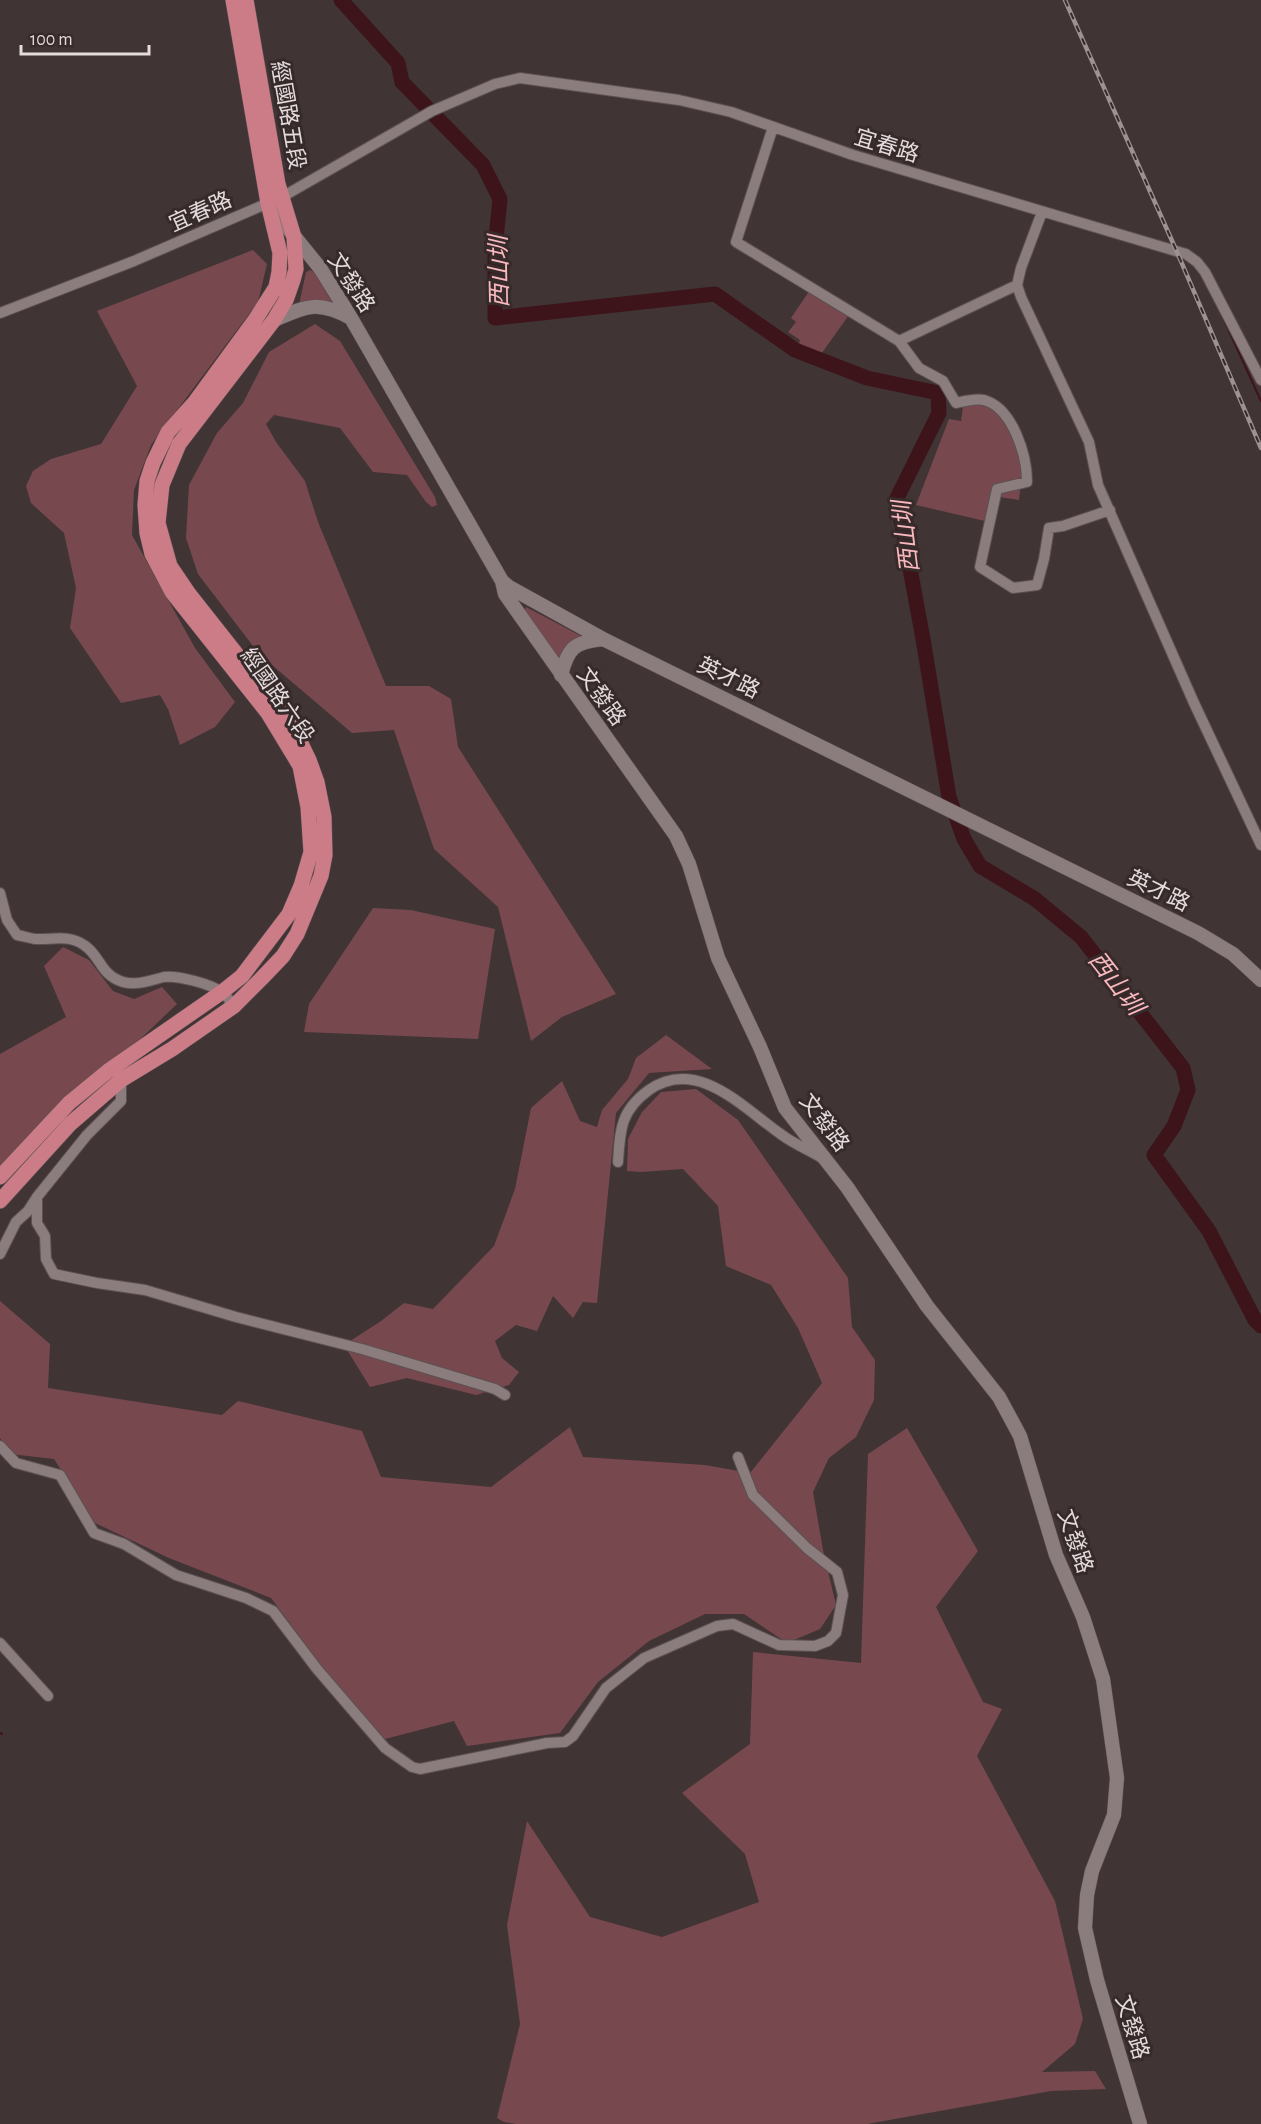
<svg xmlns="http://www.w3.org/2000/svg" width="1261" height="2124" viewBox="0 0 1261 2124" font-family="'Alegreya Sans','Noto Sans TC',sans-serif">
  <style>
    .green { fill: #77494e }
    .lines { fill: none; stroke-linecap: round; stroke-linejoin: round }
    .stream { stroke: #3c141a; stroke-width: 2 }
    .river { stroke: #3c141a; stroke-width: 15 }
    .street-casing { stroke: #5c5152; stroke-width: 12 }
    .secondary-casing { stroke: #5c5152; stroke-width: 15 }
    .primary-casing { stroke: #5c5152; stroke-width: 16 }
    .street { stroke: #8b7c7d; stroke-width: 10 }
    .secondary { stroke: #8b7c7d; stroke-width: 14 }
    .primary { stroke: #cc7c87; stroke-width: 15 }
    .rail-casing { stroke: #9d9293; stroke-width: 4.5 }
    .rail { stroke: #362a2b; stroke-width: 2; stroke-dasharray: 7; stroke-linecap: butt }
    .labels { text-anchor: middle; stroke-width: 6; stroke-linejoin: round; paint-order: stroke }
    .street-label { font-size: 22px; fill: #e4dbdc; stroke: #362a2b }
    .water-label { font-size: 24px; font-style: italic; fill: #f9b8be; stroke: #362a2b }
  </style>
  <rect width="100%" height="100%" fill="#413435"/>
  <path class="green" d="M253,250L267,264L258,302L151,445L134,490L132,535L195,648L235,702L215,727L180,745L168,709L160,695L121,703L70,628L76,588L64,533L31,503L26,486L33,471L51,459L101,444L137,386L97,311Z
    M310,270L314,272L335,307L299,305L306,272Z
    M810,290L849,315L819,357L799,343L800,340L788,332L796,322L791,318Z
    M315,324L340,341L435,497L437,505L432,507L426,502L407,475L373,472L340,428L274,415L266,424L276,442L305,481L318,522L386,686H429L451,699L458,747L616,994L562,1017L531,1041L498,907L434,849L394,730L352,733L259,654L198,574L186,538L189,485L217,433L243,403L269,352Z
    M985,403C1005,413 1018,440 1022,462C1023,474 1020,488 1019,500L992,496L985,521L916,505L949,419L961,421L963,406Z
    M526,607L585,638L561,663L524,612Z
    M373,908L411,910L495,929L478,1039L304,1032L309,1004Z
    M63,947L89,960L113,991L134,999L162,987L177,1004L0,1173V1054L66,1017L44,966Z
    M666,1035L712,1069L649,1073L616,1113L597,1303L583,1302L573,1318L553,1296L537,1331L516,1325L495,1341L502,1358L519,1372L509,1385L476,1395L407,1378L370,1387L344,1345L381,1321L404,1303L433,1309L494,1246L515,1189L531,1108L562,1081L580,1121L597,1127L602,1110L628,1079L636,1058Z
    M696,1089L738,1120L848,1278L852,1327L875,1360L874,1400L856,1437L829,1458L813,1492L823,1550L836,1605L820,1629L787,1643L744,1614H705L649,1641L598,1682L560,1733L467,1746L454,1721L385,1739L337,1687L271,1598L169,1558L95,1523L54,1459L10,1454L0,1438V1301L50,1344L48,1388L222,1415L238,1401L362,1431L381,1477L491,1487L570,1427L583,1457L705,1465L750,1473L822,1383L798,1328L771,1285L726,1266L718,1206L683,1169L641,1172L627,1171L628,1139L642,1112L661,1092Z
    M907,1428L978,1551L936,1607L983,1702L1002,1709L977,1756L1055,1901L1083,2019L1075,2044L1042,2072L1095,2071L1106,2089L1051,2091L867,2124H516L504,2122L497,2118L520,2024L507,1925L527,1821L590,1917L662,1937L759,1902L745,1854L682,1793L750,1744L753,1652L861,1663L868,1454Z"/>
  <g class="lines">
    <path class="stream" d="M1220,311L1261,401
      M0,1733L2,1734"/>
    <path class="river" d="M341,0L398,63L402,82L483,165L500,199L495,249V318L715,294L795,350L867,378L938,393L939,413L897,498L923,639L949,797L964,839L980,866L1035,899L1081,937L1183,1068L1188,1090L1174,1126L1154,1155L1209,1231L1255,1320L1261,1326"/>
    <g class="street-casing">
      <path id="street" d="M773,127L736,242L899,341L919,368L943,381L956,403C965,401 975,398 984,400C1013,408 1027,456 1027,482L997,489L980,567L1013,588L1037,585L1044,559L1049,528L1063,526L1110,510
        M1042,212L1021,268L1017,285L1021,297L1089,442L1098,485L1194,703L1261,845
        M0,313L134,261L282,197L432,111L495,84L520,78L679,100L731,112L853,155L1186,254L1197,262L1205,272L1261,380
        M899,341L1017,285
        M0,893L7,920L17,935C23,936 29,938 35,939C52,940 68,934 84,945C101,956 100,975 123,982C137,986 151,980 164,977C178,975 210,984 222,992C226,995 230,1001 234,1006
        M618,1162C620,1129 621,1110 649,1090C698,1056 744,1109 782,1135C794,1144 809,1150 822,1158
        M37,1197V1223L45,1236L46,1259L54,1274L97,1283L145,1290L236,1317L362,1349L495,1389L505,1395
        M0,1254L16,1222L28,1211L37,1197L87,1135L121,1101V1080
        M0,1446L16,1463L60,1475L94,1533L124,1544L176,1575L246,1598L273,1611L317,1669L385,1748L412,1767L420,1769L547,1743L565,1742L573,1736L606,1688L644,1658L717,1626L733,1624L779,1645L815,1646L828,1641L836,1633L843,1595L837,1572L807,1548L753,1495L738,1457
        M0,1643L48,1696"/>
    </g>
    <g class="secondary-casing">
      <path id="secondary" d="M269,205L320,268L351,318L502,581L505,594L676,836L689,864L718,958L760,1047L785,1108L847,1187L927,1306L999,1397L1020,1436L1056,1555L1083,1617L1103,1679L1117,1778L1114,1815L1092,1871L1087,1895L1085,1928L1097,1980L1140,2124
        M274,320C307,306 317,300 351,318
        M502,581L509,587L603,639L1198,933L1233,954L1261,980
        M561,675C568,648 574,642 603,639"/>
    </g>
    <g class="primary-casing">
      <path id="primary" d="M0,1177L69,1103L108,1071L222,992L242,976L289,914L301,886L311,852L308,807L300,766L268,713L172,592L152,554L147,533L145,505L147,481L153,463L168,432L195,402L255,320L276,287L279,272L280,253L268,203L233,0
        M0,1201L70,1124L121,1080L172,1049L234,1006L262,978L283,956L297,934L321,876L325,855L324,817L317,782L309,760L291,723L189,594L170,566L158,523L162,485L179,444L274,320L286,300L293,280L296,269L294,237L278,184L246,0"/>
    </g>
    <use href="#street" class="street"/>
    <use href="#secondary" class="secondary"/>
    <use href="#primary" class="primary"/>
    <g class="rail-casing">
      <path id="rail" d="M1065,0L1177,252L1261,448"/>
    </g>
    <use href="#rail" class="rail"/>
  </g>
  <g class="labels">
    <g class="street-label">
      <text transform="translate(289 115) rotate(80)" y="8">經國路五段</text>
      <text transform="translate(887 145) rotate(17)" y="8">宜春路</text>
      <text transform="translate(200 211) rotate(-24)" y="8">宜春路</text>
      <text transform="translate(352 282) rotate(57)" y="8">文發路</text>
      <text transform="translate(729 677) rotate(26)" y="8">英才路</text>
      <text transform="translate(278 695) rotate(55)" y="8">經國路六段</text>
      <text transform="translate(602 696) rotate(54)" y="8">文發路</text>
      <text transform="translate(1159 890) rotate(26)" y="8">英才路</text>
      <text transform="translate(825 1122) rotate(53)" y="8">文發路</text>
      <text transform="translate(1076 1541) rotate(71)" y="8">文發路</text>
      <text transform="translate(1133 2027) rotate(73)" y="8">文發路</text>
    </g>
    <g class="water-label">
      <text transform="translate(499 272) rotate(-91)" y="8">西山圳</text>
      <text transform="translate(906 537) rotate(-97)" y="8">西山圳</text>
      <text transform="translate(1116 983) rotate(52)" y="8">西山圳</text>
    </g>
  </g>
  <path d="M21 45v9h128v-9" fill="none" stroke="#e4dbdc" stroke-width="3"/>
  <text x="30" y="45" font-size="18" fill="#e4dbdc" stroke="#362a2b" stroke-width="4.5" paint-order="stroke">100 m</text>
</svg>
